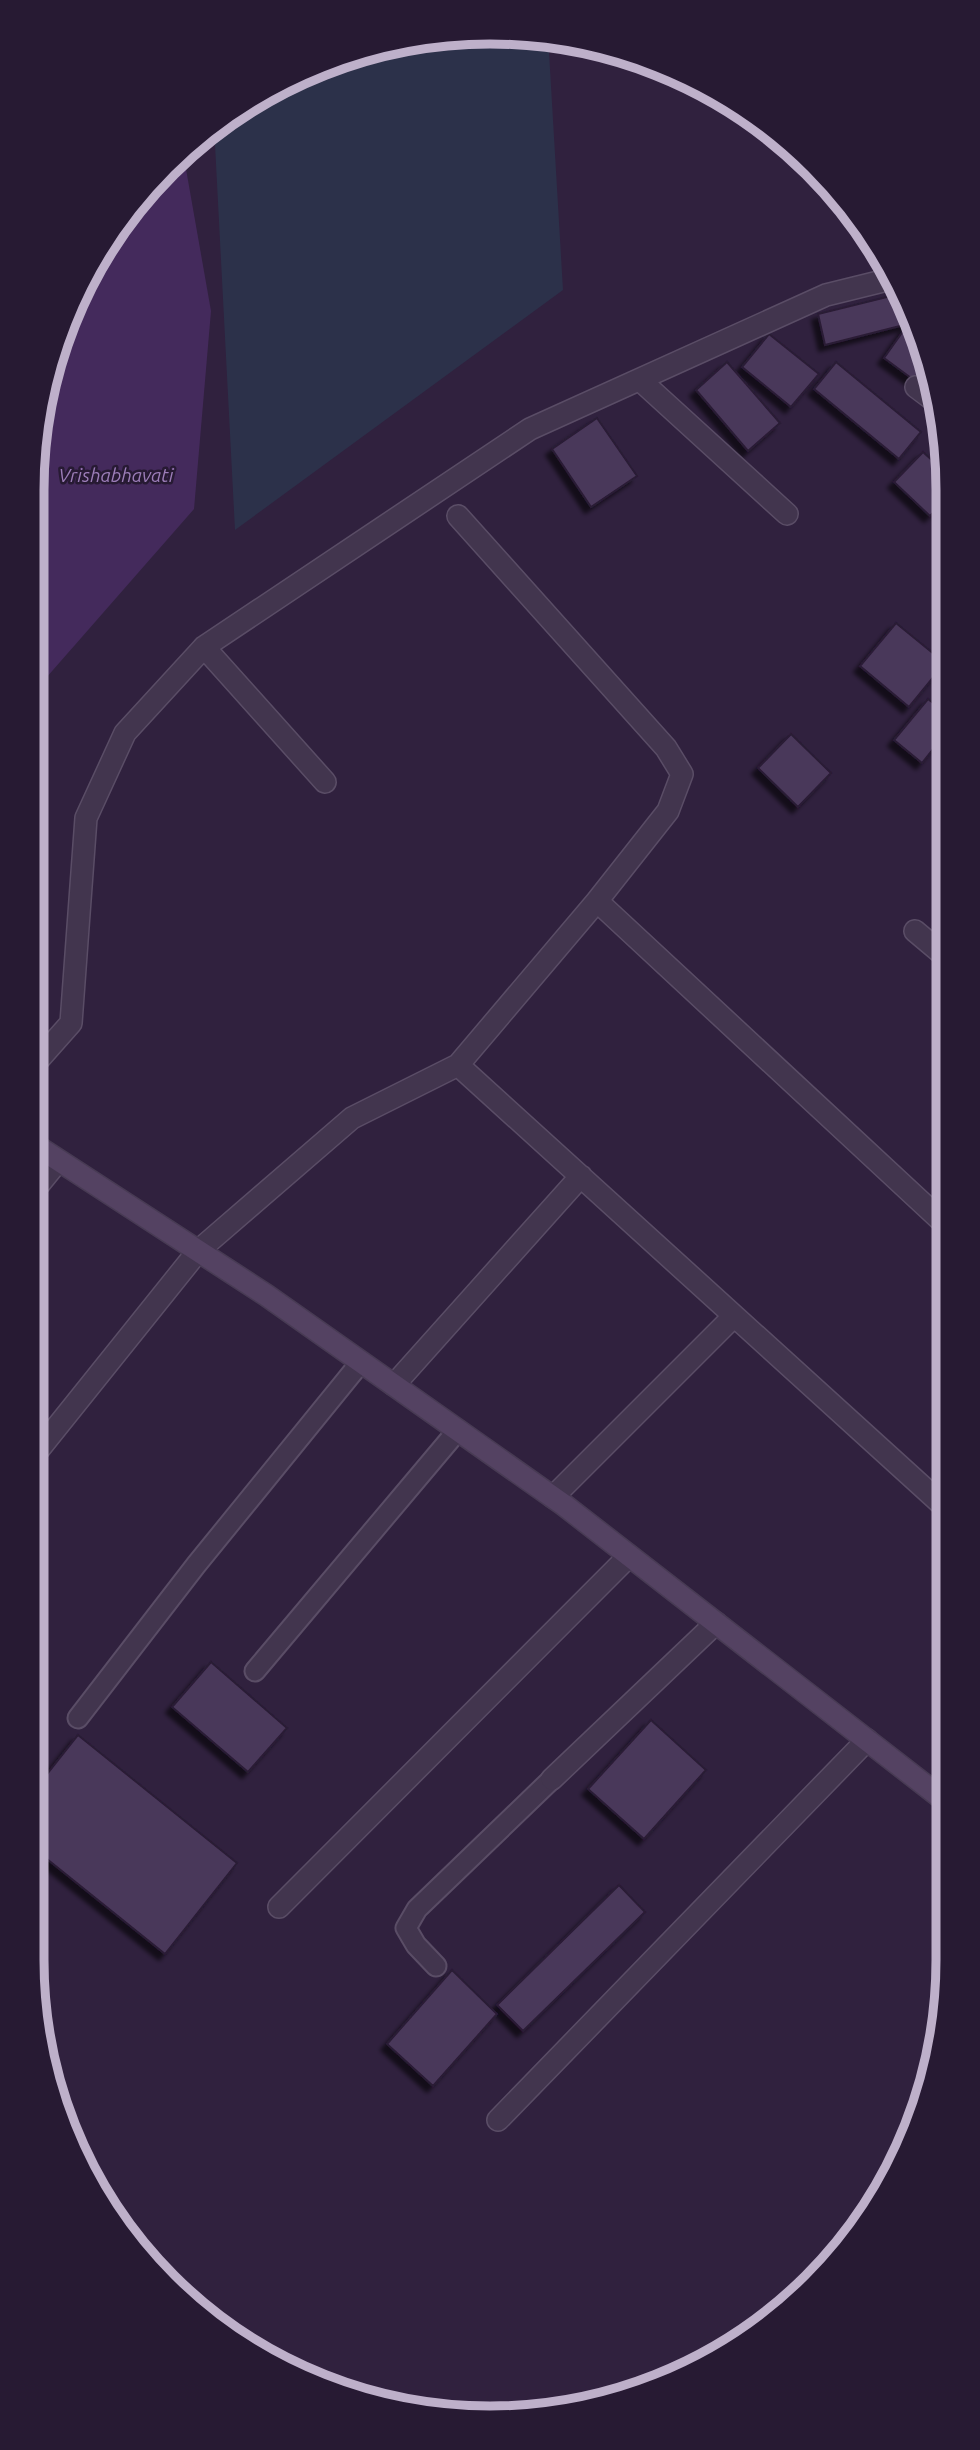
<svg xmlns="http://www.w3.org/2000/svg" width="980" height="2450" viewBox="0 0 980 2450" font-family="Ubuntu,sans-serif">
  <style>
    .green { fill: #2c314a }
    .water { fill: #442a5c }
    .building { fill: #4a375a; stroke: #291c35; stroke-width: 2; filter: url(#shadow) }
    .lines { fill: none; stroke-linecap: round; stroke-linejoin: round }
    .lane-casing { stroke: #5a4d66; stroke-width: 23 }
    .street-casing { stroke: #5a4d66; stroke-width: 24 }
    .secondary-casing { stroke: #483b54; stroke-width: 24 }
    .lane { stroke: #42354e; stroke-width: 19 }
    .street { stroke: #42354e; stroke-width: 21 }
    .secondary { stroke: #544262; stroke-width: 21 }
    .labels { text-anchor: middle; stroke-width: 5; stroke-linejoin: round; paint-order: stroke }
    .water-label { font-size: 19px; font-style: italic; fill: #9c7db8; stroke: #271a33 }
    .rim { fill: none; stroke: #beb0ca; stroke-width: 9 }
  </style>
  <defs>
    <filter id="shadow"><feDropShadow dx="-6" dy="6" stdDeviation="2" flood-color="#0009"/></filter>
  </defs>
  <rect width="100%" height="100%" fill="#30213e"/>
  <path class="green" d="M460,33L548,35L563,290L235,530L214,125L287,79L371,47Z"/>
  <path class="water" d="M183,152L211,311L194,509L32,694V490L56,343L93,261L145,188Z"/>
  <path class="building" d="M903,293L912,323L825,345L818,314Z
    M906,327L915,333L934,395L884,358Z
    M769,334L819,374L791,407L742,367Z
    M727,362L780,423L748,451L696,390Z
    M836,362L921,432L899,459L814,389Z
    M597,418L637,476L591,507L552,449Z
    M923,452L945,472V501L930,516L894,482Z
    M896,623L945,663L909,707L860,666Z
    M928,699L945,712V734L922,763L894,740Z
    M791,734L831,773L798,807L758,768Z
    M211,1662L287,1728L248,1772L172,1707Z
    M651,1720L706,1770L644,1839L588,1789Z
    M78,1735L237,1863L165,1954L32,1847V1793Z
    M619,1885L645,1912L523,2031L497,2005Z
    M452,1970L497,2014L433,2086L387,2044Z"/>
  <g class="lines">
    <g class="lane-casing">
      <path id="lane" d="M255,1671L458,1430
        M78,1718L196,1565L361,1362
        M436,1966L416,1945L406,1928L417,1909L552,1779"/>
    </g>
    <g class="street-casing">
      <path id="street" d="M640,380L787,514
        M916,387L936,402
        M458,516L666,748L682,774L668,811L597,901
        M204,647L325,782
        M915,931L946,957
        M32,1067L71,1023L86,818L125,733L204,647L530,429L826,295L895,278
        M32,1193L58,1161
        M947,1226L597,901L458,1065L947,1509
        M394,1385L581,1176
        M32,1458L198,1251L352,1118L458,1065
        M553,1497L734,1316
        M552,1779L716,1623
        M279,1907L629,1556
        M498,2120L867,1740"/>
    </g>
    <g class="secondary-casing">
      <path id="secondary" d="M32,1143L266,1295L564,1505L948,1803"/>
    </g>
    <use href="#lane" class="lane"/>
    <use href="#street" class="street"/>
    <use href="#secondary" class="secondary"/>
  </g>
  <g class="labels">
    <g class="water-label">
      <text x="116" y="482">Vrishabhavati</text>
    </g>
  </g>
  <path d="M0 0H980V2450H0ZM490 44H490A446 446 0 0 1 936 490V1960A446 446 0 0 1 490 2406H490A446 446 0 0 1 44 1960V490A446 446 0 0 1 490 44Z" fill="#271a33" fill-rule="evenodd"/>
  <path class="rim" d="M490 44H490A446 446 0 0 1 936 490V1960A446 446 0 0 1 490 2406H490A446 446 0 0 1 44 1960V490A446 446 0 0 1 490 44Z"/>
</svg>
